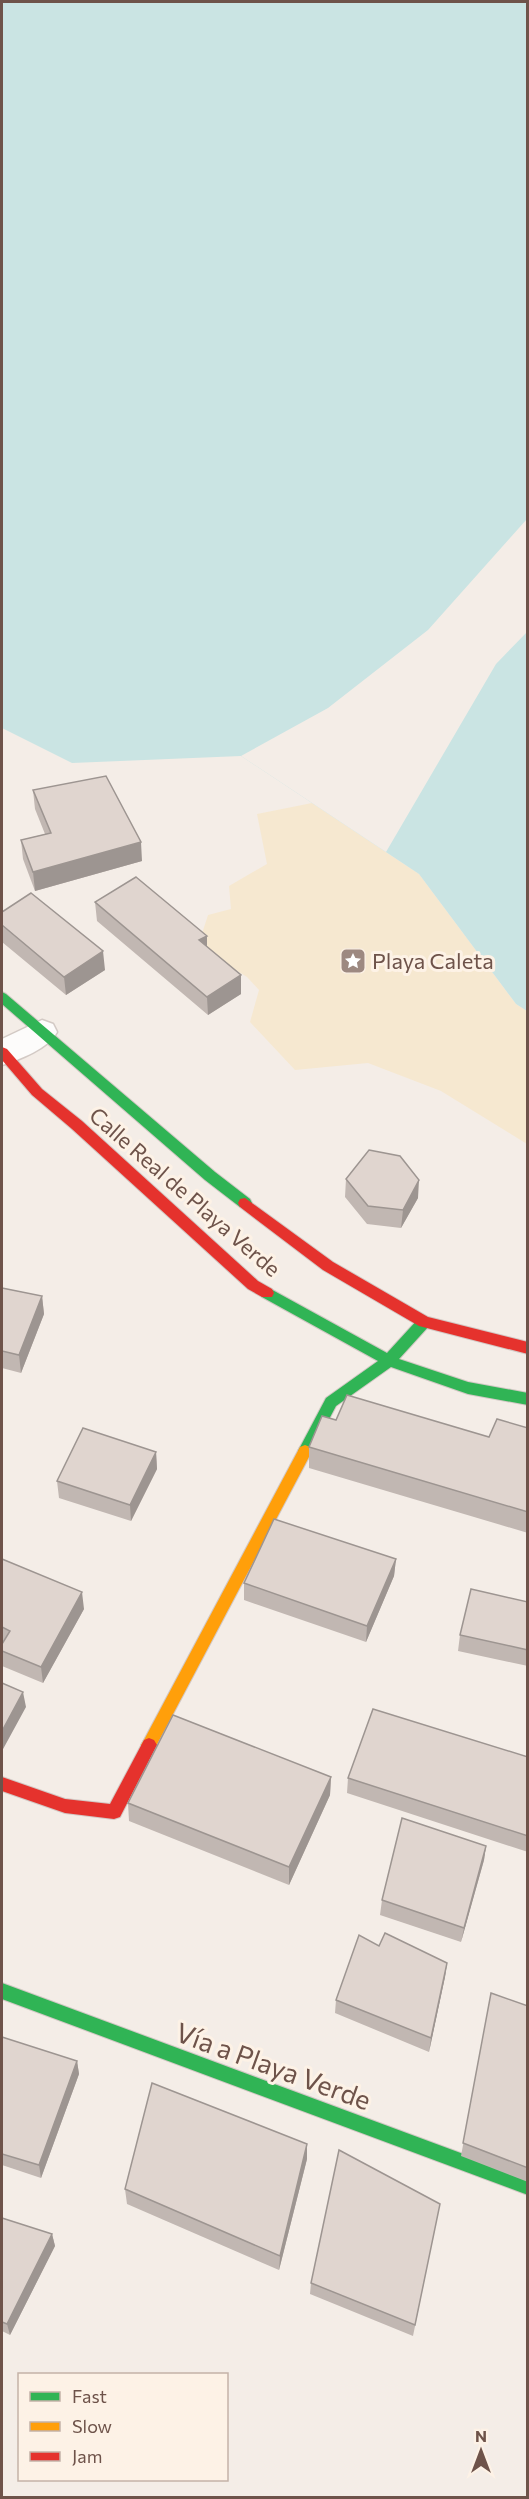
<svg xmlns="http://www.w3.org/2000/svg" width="529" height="2499" viewBox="0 0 529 2499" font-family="Commissioner,sans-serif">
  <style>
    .sand { fill: #f6e8d0 }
    .water { fill: #cae4e3 }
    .pier { fill: #f4ede7 }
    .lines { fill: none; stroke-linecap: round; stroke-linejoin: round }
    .street-casing { stroke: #d3cac5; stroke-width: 3 }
    .fast-casing { stroke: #d2c8c4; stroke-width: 2 }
    .slow-casing { stroke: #d2c8c4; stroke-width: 2 }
    .jam-casing { stroke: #d2c8c4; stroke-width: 2 }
    .street { fill: #fdfcfb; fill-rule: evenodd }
    .fast { fill: #30b455; fill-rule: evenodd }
    .slow { fill: #ff9f0a; fill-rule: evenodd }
    .jam { fill: #e5322d; fill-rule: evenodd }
    .wall { fill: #c1b7b2 }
    .shaded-wall { fill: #9d9591 }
    .building { fill: #e0d5cf; stroke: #9d9591; stroke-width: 1.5 }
    .labels { text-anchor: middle; stroke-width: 6; stroke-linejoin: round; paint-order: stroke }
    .poi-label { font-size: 22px; fill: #6e534a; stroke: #fdf2e6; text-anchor: start }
    .street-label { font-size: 22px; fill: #6e534a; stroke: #fdf2e6 }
    .near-street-label { font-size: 27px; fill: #6e534a; stroke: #fdf2e6 }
  </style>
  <rect width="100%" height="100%" fill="#f4ede7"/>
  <path class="sand" d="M312,803L419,874L516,1004L527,1011V1144L441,1091L368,1063L295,1070L250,1022L259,990L247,977L198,946L208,915L231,909L229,886L267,864L257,814Z"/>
  <path class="water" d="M2,2H527V1011L516,1004L419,874L241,756L72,763L2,728Z"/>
  <path class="pier" d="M527,519V632L496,664L386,852L241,756L328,708L428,630Z"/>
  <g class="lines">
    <g class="street-casing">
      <path id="street" d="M42,1020L53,1024L57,1032C49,1048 19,1060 2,1065V1039Z"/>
    </g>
    <g class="fast-casing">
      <path id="fast" d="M2,992L6,994L215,1172L250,1199L252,1203L250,1207H240L205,1180L2,1004Z
        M267,1287L387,1353L419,1318H429L431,1322L429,1326L399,1359L468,1382L528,1393V1405L468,1394L391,1367L336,1406L310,1455L305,1457L300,1455L298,1451L326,1398L378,1361L262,1297L260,1293L262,1289Z
        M2,1983L528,2178V2195L2,1999Z"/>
    </g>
    <g class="slow-casing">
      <path id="slow" d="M305,1445L310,1447L312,1451L310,1455L154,1750L149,1752L144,1750L141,1745L144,1740L300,1447Z"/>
    </g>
    <g class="jam-casing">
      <path id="jam" d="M2,1047L7,1049L42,1089L82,1121L258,1281L272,1289L274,1293L272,1297H262L248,1289L72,1129L32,1095L2,1060Z
        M245,1198L333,1262L428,1317L528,1342V1354L419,1326L323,1270L240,1207L238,1203L240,1199Z
        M149,1738L154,1740L157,1745L120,1817L114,1819L65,1813L2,1791V1777L65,1799L110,1804L144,1740Z"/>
    </g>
    <use href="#street" class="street"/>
    <use href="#fast" class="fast"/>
    <use href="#slow" class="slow"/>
    <use href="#jam" class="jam"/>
  </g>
  <path class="wall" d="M33,790L142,861L35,891L23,859L21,840L45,834L35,809Z
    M95,902L207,947L241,994L208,1015L97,921Z
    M2,912L105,970L66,995L2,942Z
    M346,1179L418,1198L401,1228L367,1224L345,1197Z
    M2,1288L42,1296L44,1314L21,1373L2,1368Z
    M336,1420L489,1437L528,1428V1533L309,1468V1447Z
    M156,1452L157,1469L131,1521L59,1498L57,1481Z
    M2,1559L84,1609L43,1683L2,1666Z
    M396,1559L394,1576L366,1642L244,1600V1583Z
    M528,1602V1666L458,1651L460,1635Z
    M528,1757V1852L347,1793L348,1778Z
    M331,1777L330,1795L289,1885L129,1821L128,1803Z
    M486,1846L484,1860L461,1942L380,1915L382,1900Z
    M379,1946L447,1963L445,1977L429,2052L335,2013L336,2000Z
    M491,1993L528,2006V2182L461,2156Z
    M2,2037L77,2061L79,2074L41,2178L2,2165Z
    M307,2159L279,2270L127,2204L125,2189Z
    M440,2204L413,2336L310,2294L311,2283Z
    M2,2218L52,2234L55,2246L10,2335L2,2331Z"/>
  <path class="shaded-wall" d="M141,842L142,861L35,891L33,872Z
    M207,936V955L199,940Z
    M103,951L105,970L66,995L64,977Z
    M241,975V994L208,1015L207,997Z
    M419,1180L418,1198L401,1228L403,1210Z
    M42,1296L44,1314L21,1373L19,1355Z
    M156,1452L157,1469L131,1521L130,1505Z
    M396,1559L394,1576L366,1642L367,1626Z
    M82,1592L84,1609L43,1683L41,1667Z
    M23,1692L26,1707L2,1751V1731Z
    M331,1777L330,1795L289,1885V1867Z
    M486,1846L484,1860L461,1942L464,1928Z
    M447,1963L445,1977L429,2052L431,2038Z
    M77,2061L79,2074L41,2178L39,2165Z
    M307,2144V2159L279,2270L280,2256Z
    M52,2234L55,2246L10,2335L7,2324Z"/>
  <path class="building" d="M106,776L141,842L33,872L21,840L51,833L33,790Z
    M136,877L207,936L199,940L241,975L207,997L95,902Z
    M31,893L103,951L64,977L2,925V912Z
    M369,1150L400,1156L419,1180L403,1210L368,1206L346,1179Z
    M2,1288L42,1296L19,1355L2,1351Z
    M347,1395L489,1437L497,1419L528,1428V1512L309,1447L322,1416L336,1420Z
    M83,1428L156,1452L130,1505L57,1481Z
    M274,1519L396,1559L367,1626L244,1583Z
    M2,1559L82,1592L41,1667L2,1651V1644L10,1631L2,1627Z
    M471,1589L528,1602V1650L460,1635Z
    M2,1683L23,1692L2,1731Z
    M373,1709L528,1757V1836L348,1778Z
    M173,1715L331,1777L289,1867L128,1803Z
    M402,1818L486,1846L464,1928L382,1900Z
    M385,1933L447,1963L431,2038L336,2000L359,1935L379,1946Z
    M491,1993L528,2006V2168L463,2143Z
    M2,2037L77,2061L39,2165L2,2154Z
    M152,2083L307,2144L280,2256L125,2189Z
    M339,2150L440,2204L415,2325L311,2283Z
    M2,2218L52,2234L7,2324L2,2322Z"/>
  <defs>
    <g id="sight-square" transform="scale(1.35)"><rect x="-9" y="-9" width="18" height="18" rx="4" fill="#9d8981" stroke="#fdf2e6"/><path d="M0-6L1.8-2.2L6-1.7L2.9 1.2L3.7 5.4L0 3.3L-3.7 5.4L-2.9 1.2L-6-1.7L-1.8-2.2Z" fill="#fff"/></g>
  </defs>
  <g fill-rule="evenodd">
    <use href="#sight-square" x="353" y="961"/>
  </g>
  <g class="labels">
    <g class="poi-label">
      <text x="372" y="969">Playa Caleta</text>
    </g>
    <g class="street-label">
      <text transform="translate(185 1192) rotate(41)" y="8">Calle Real de Playa Verde</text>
    </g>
    <g class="near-street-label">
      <text transform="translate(273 2067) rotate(20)" y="9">Vía a Playa Verde</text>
    </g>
  </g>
  <rect width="529" height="2499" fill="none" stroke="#6e534a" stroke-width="6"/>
  <rect x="18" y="2373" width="210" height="108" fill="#fdf2e6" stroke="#c4b2a8" stroke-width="1.5"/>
  <rect x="30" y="2392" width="30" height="9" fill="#30b455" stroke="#c4b2a8" stroke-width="1.5"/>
  <text x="72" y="2403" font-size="18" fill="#6e534a">Fast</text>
  <rect x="30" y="2422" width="30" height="9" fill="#ff9f0a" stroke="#c4b2a8" stroke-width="1.5"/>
  <text x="72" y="2433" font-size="18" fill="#6e534a">Slow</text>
  <rect x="30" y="2452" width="30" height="9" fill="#e5322d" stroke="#c4b2a8" stroke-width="1.5"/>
  <text x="72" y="2463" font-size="18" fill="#6e534a">Jam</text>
  <g transform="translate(481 2451)" stroke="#fdf2e6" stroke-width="4.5" paint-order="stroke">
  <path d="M0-4.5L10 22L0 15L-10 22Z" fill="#6e534a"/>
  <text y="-9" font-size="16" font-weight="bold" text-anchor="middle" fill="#6e534a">N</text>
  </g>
</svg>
